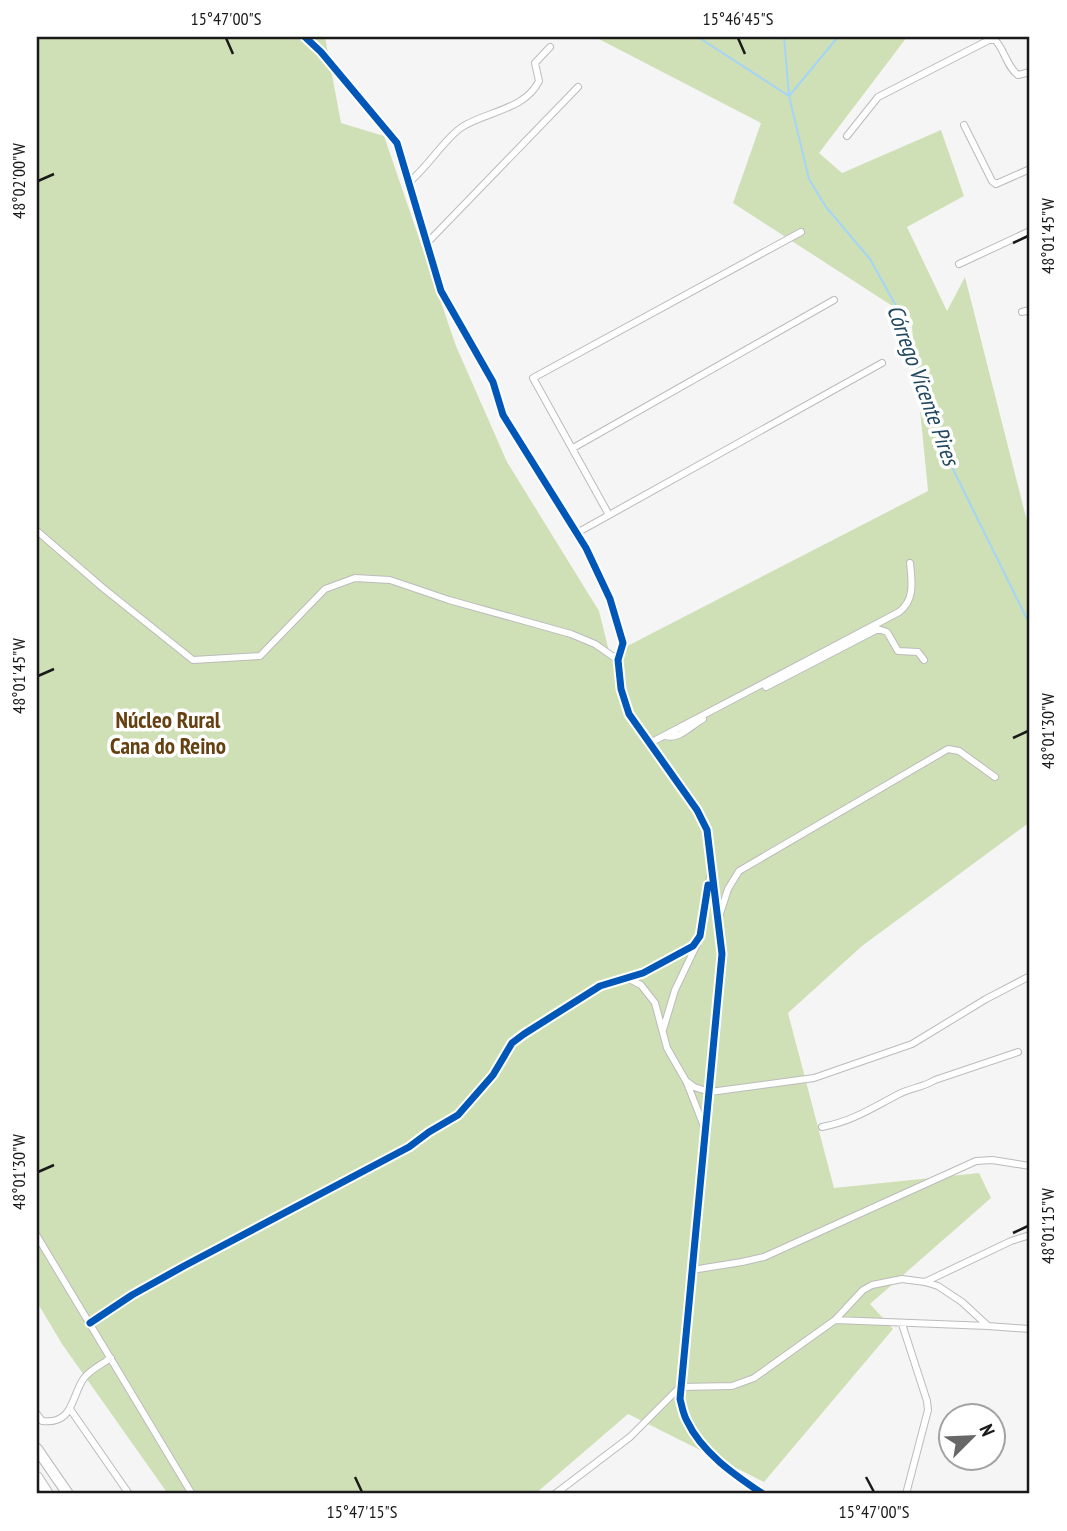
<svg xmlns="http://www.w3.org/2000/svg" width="1067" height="1531" viewBox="0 0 1067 1531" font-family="'PT Sans Narrow',sans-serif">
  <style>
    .green { fill: #d0e0b6 }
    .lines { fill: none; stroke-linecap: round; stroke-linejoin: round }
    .stream { stroke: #a4d5f6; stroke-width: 2 }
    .street-casing { stroke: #bbbbbc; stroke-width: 8 }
    .highway-casing { stroke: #bbbbbc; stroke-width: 12 }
    .street { stroke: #fefefe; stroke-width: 6 }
    .highway { stroke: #fefefe; stroke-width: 10 }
    .cycleway-casing { stroke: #fff; stroke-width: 11 }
    .cycleway { stroke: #0057b8; stroke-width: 7 }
    .ticks { fill: none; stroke: #1a1a1a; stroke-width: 2.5 }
    .labels { text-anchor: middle; stroke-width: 7; stroke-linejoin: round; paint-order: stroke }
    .water-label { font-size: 23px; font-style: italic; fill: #224861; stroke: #fff }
    .neighbourhood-label { font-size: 23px; font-weight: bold; fill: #664011; stroke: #fff }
    .neatline { fill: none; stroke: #1a1a1a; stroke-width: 2.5 }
    .ticks-label { font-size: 18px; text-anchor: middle; fill: #1a1a1a }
  </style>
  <rect width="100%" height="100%" fill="#f5f5f6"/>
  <path class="green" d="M37,37H325L341,123L384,136L456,346L507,462L599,611L610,655L928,491L911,318L733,203L761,123L595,37H907L819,153L842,173L941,130L964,196L907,227L947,311L965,277L1030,533V822L862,946L788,1013L834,1188L979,1173L991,1198L870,1304L893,1329L764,1482L628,1414L535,1494H168L62,1344L37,1302Z"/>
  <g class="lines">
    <path class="stream" d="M698,37L789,96L809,179L826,207L870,259L905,322L950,463L1030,625
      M784,37L789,95
      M790,95L838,37"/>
    <g class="street-casing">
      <path id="street" d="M305,37L321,52L397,143L441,291L493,382L503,415L586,548L610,599L623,643L618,660L621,689L629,714L697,810L707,830L722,954L680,1399C682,1406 683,1414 687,1421C702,1453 735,1475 763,1494
        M964,125L992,181L996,184L1030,169
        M847,136L878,97L989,40H995C1005,50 1006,66 1018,75L1030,72
        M409,182C428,167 444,139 462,127C487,111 525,110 539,81L535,63L550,47
        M427,243L578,87
        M959,264L1030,231
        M1022,312L1030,310
        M573,448L834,300
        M609,515L533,378L801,232
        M37,531L103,588L193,660L260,656L325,589L355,578L390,580L449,600L571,634L595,644L618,660
        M575,534L882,363
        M766,687L878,629L887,632L898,651L918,652L924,660
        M665,736C680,740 690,726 703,719
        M650,743L899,612C915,600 912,582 910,563
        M719,917L728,889L739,871L948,749L959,751L995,777
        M627,978L641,985L655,1003L667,1048L686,1081L694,1087L710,1092L814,1078L912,1044L986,999L1030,976
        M663,1030L675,990L697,944
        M687,1083L705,1129
        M822,1127C853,1121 872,1108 899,1094C911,1088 924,1087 935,1080L1018,1052
        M37,1236L192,1494
        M692,1270L742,1262L764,1257L976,1161L992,1160L1030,1166
        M925,1282L1011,1241L1030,1235
        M835,1320L988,1326
        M90,1323L132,1295L184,1266L409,1147L429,1132L458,1115L493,1075L512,1043L524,1034L600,986L643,973L693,946L700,936L710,877
        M902,1324L927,1401L928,1410L906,1494
        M70,1409L129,1494
        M37,1414L42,1421C74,1425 71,1396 84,1378C90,1370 102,1364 111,1358
        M555,1494L630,1437L680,1387L732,1386L754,1378L835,1320L863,1290L872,1285L902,1279L925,1282L938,1286L962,1302L988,1326L1030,1329"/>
    </g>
    <g class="highway-casing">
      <path id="highway" d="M37,1449L68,1494
        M37,1477L48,1494"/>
    </g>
    <use href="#street" class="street"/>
    <use href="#highway" class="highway"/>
    <g class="cycleway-casing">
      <path id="cycleway" d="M305,37L321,52L397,143L441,291L493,382L503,415L586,548L610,599L623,643L618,660L621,689L629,714L697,810L707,830L722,954L680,1399C682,1406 683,1414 687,1421C702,1453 735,1475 763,1494
        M90,1323L132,1295L184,1266L409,1147L429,1132L458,1115L493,1075L512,1043L524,1034L600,986L643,973L693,946L700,936L708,885"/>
    </g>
    <use href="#cycleway" class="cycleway"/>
  </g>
  <path class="ticks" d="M226,38L233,54M738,38L745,54M38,181L54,174M1013,243L1028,236M38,676L54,669M1013,738L1028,731M38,1172L54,1165M1013,1233L1028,1226M355,1477L362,1492M866,1477L874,1492"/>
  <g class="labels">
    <g class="water-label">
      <text transform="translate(923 385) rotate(70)" y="8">Córrego Vicente Pires</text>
    </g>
    <g class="neighbourhood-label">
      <text x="168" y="728">Núcleo Rural<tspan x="168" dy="26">Cana do Reino</tspan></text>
    </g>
  </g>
  <rect width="1067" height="1531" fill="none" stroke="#ffffff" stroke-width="77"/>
  <g transform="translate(972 1437) rotate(66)"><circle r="33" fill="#ffffff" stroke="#a3a3a3" stroke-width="2"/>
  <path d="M0-5L12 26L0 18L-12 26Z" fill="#676767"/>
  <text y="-10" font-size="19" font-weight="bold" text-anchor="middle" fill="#1a1a1a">N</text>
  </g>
  <rect x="38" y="38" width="990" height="1454" class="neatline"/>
  <g class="ticks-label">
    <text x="226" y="25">15°47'00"S</text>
    <text x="738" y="25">15°46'45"S</text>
    <text transform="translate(19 181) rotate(-90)" y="6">48°02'00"W</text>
    <text transform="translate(1048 236) rotate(-90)" y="6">48°01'45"W</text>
    <text transform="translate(19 676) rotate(-90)" y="6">48°01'45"W</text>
    <text transform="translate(1048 731) rotate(-90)" y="6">48°01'30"W</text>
    <text transform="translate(19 1172) rotate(-90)" y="6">48°01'30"W</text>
    <text transform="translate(1048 1226) rotate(-90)" y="6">48°01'15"W</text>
    <text x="362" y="1518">15°47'15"S</text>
    <text x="874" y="1518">15°47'00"S</text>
  </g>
</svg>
